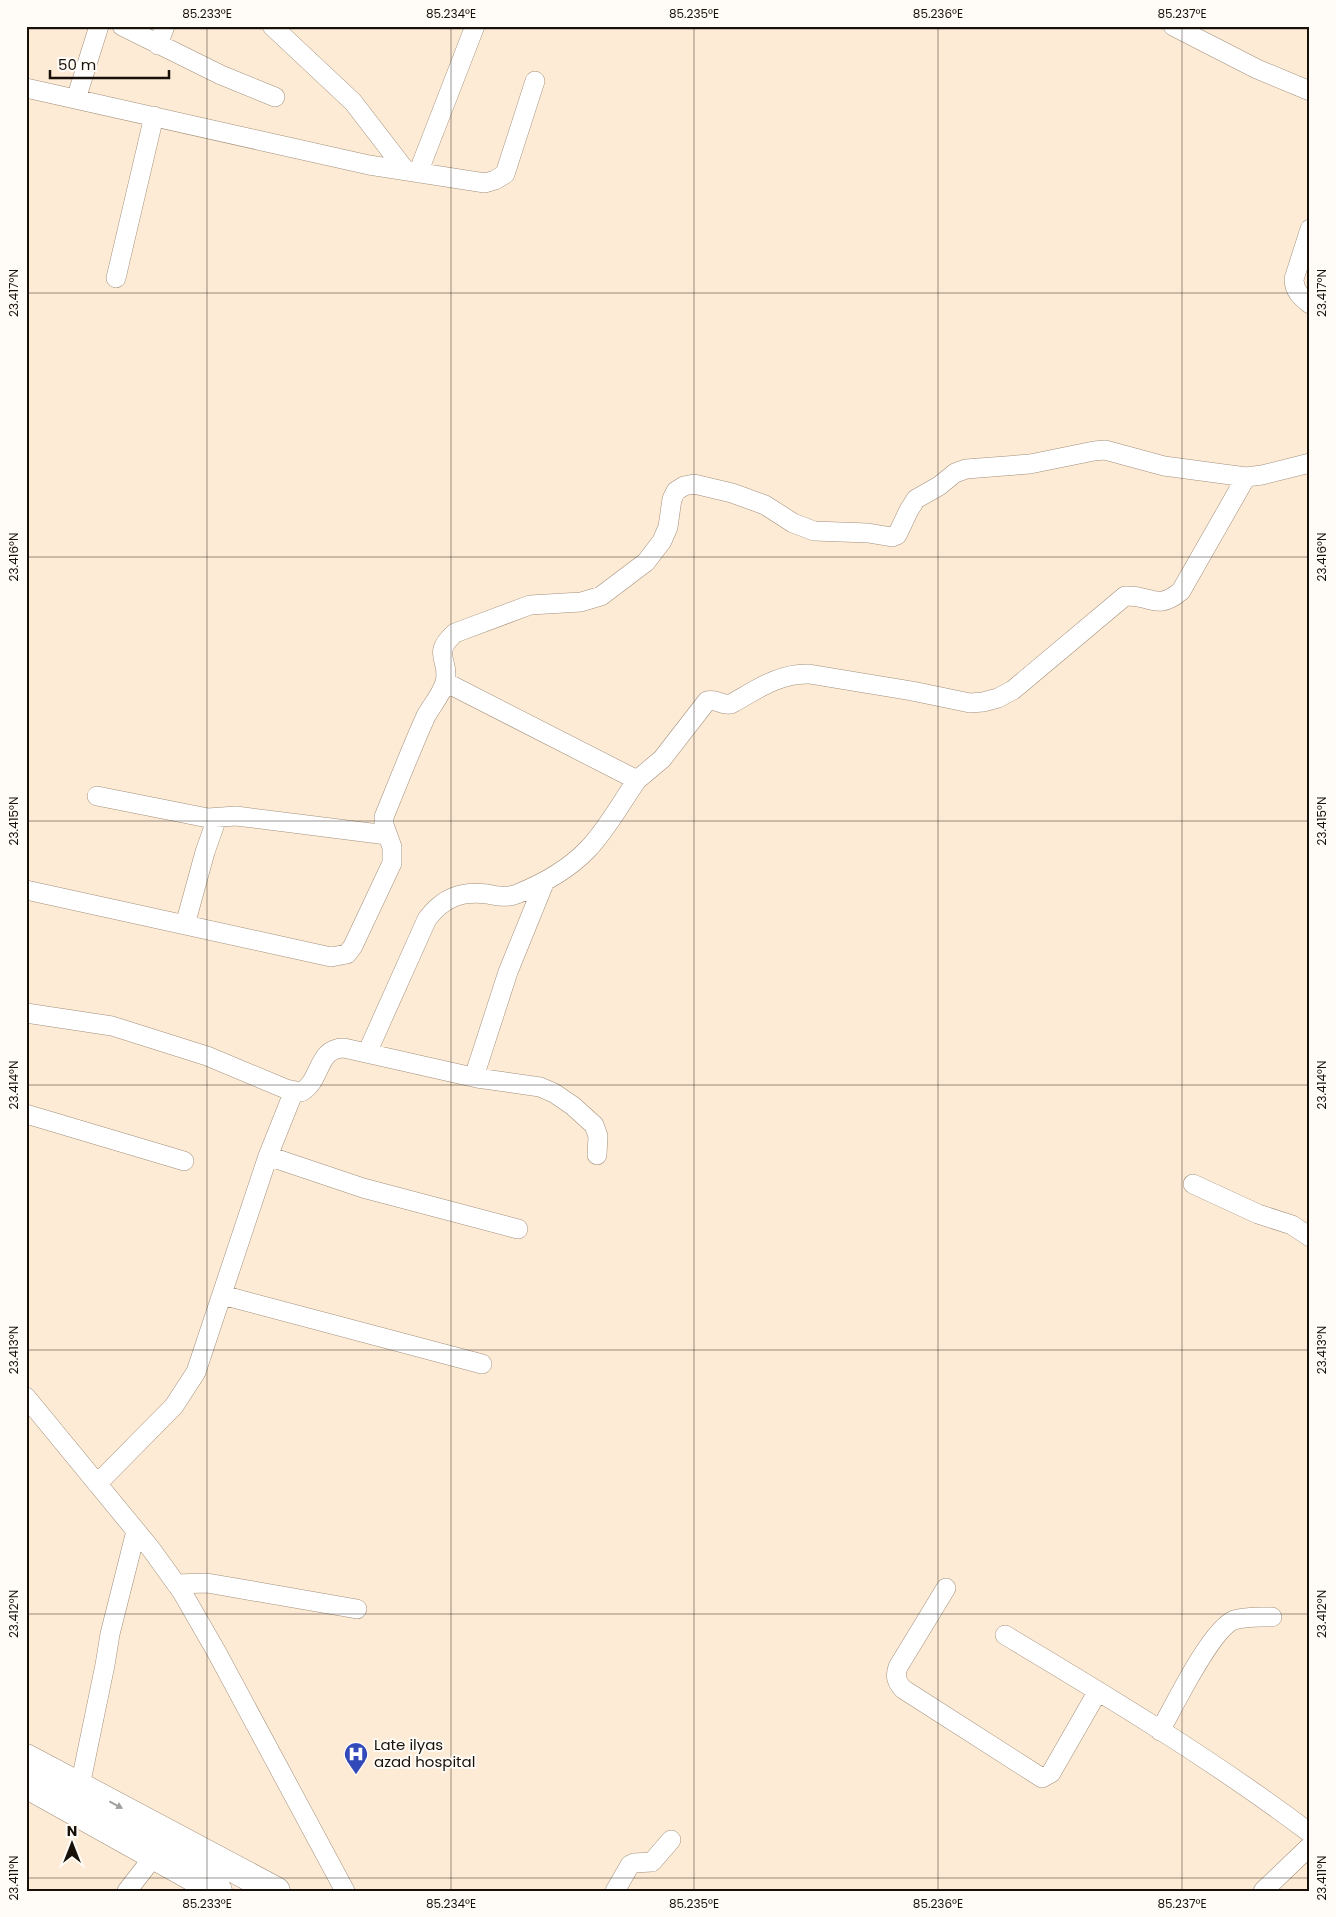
<svg xmlns="http://www.w3.org/2000/svg" width="1336" height="1917" viewBox="0 0 1336 1917" font-family="Poppins,sans-serif">
  <style>
    .lines { fill: none; stroke-linecap: round; stroke-linejoin: round }
    .street-casing { stroke: #a18f7b; stroke-width: 20 }
    .primary-casing { stroke: #a18f7b; stroke-width: 29 }
    .highway-casing { stroke: #a18f7b; stroke-width: 29 }
    .street { stroke: #fff; stroke-width: 19 }
    .primary { stroke: #fff; stroke-width: 28 }
    .highway { stroke: #fff; stroke-width: 28 }
    .oneway { fill: #a2a09d }
    .ticks { fill: none; stroke: #171109; stroke-width: 1; stroke-opacity: 0.45 }
    .labels { text-anchor: middle; stroke-width: 4; stroke-linejoin: round; paint-order: stroke }
    .poi-label { font-size: 15px; fill: #171109; stroke: #fffbf6; text-anchor: start }
    .neatline { fill: none; stroke: #171109; stroke-width: 2 }
    .ticks-label { font-size: 12px; text-anchor: middle; fill: #171109 }
  </style>
  <rect width="100%" height="100%" fill="#feebd5"/>
  <g class="lines">
    <g class="street-casing">
      <path id="street" d="M122,26L221,75L275,97
        M272,26L353,102L406,171
        M1173,26L1257,69L1310,91
        M158,45L165,26
        M26,88L369,165L485,183L495,180L505,174L535,81
        M76,99L99,26
        M418,173L475,26
        M1310,229L1294,279C1294,291 1301,297 1310,304
        M116,278L154,116
        M637,780L662,759L707,701C716,698 722,706 731,704C756,690 779,673 809,674L912,691L970,703L983,702L998,698L1013,690L1125,596C1150,594 1156,612 1181,591L1246,477
        M97,796L208,818L236,816L387,835
        M26,890L331,957L347,954L353,946L392,863V847L384,825V817C398,783 411,749 426,716C432,705 442,694 445,682C451,660 430,655 455,633L530,605L581,602L601,596L646,562L662,541L668,527L672,499L676,491L684,486L694,484L732,493L765,505L793,523L814,531L868,533L892,537L897,535L899,531L909,510L916,499L939,486L955,473L966,469L1030,464L1094,451L1105,450L1164,466L1246,477L1262,475L1310,463
        M185,925L205,852L217,818
        M26,1013L112,1026L207,1056L286,1089L301,1092C322,1081 316,1048 344,1048L477,1078L540,1087L554,1093L573,1106L594,1125L598,1136L597,1155
        M367,1053L427,919C443,898 460,891 487,894C497,896 507,898 517,894C542,884 569,869 588,849C607,829 621,803 637,780L445,682
        M474,1077L508,972L545,881
        M26,1114L184,1161
        M268,1156L363,1188L518,1229
        M1193,1184L1258,1214L1292,1225L1310,1237
        M222,1295L482,1364
        M26,1397L151,1549L182,1592L216,1651L345,1891
        M97,1484L174,1406L196,1372L268,1156L294,1091
        M176,1584L207,1583L357,1609
        M946,1588L898,1667C895,1676 896,1681 903,1689L1042,1778L1051,1773L1098,1691
        M1005,1635C1109,1697 1213,1760 1310,1833
        M1160,1731C1173,1708 1211,1629 1234,1620C1246,1616 1259,1617 1272,1617
        M80,1786L105,1665L110,1634L136,1531
        M127,1891L155,1855
        M615,1891L630,1865L634,1863L652,1862L671,1840
        M1263,1891L1310,1846"/>
    </g>
    <g class="primary-casing">
      <path id="primary" d="M26,1758L276,1891
        M26,1784L218,1891"/>
    </g>
    <g class="highway-casing">
      <path id="highway" d="M42,1791L54,1773"/>
    </g>
    <use href="#street" class="street"/>
    <use href="#primary" class="primary"/>
    <use href="#highway" class="highway"/>
  </g>
  <defs><path id="oneway-solid" d="M-6-.8H1V-3.2L6.5 0L1 3.2V.8H-6Z" transform="scale(1.25)"/></defs>
  <use class="oneway" href="#oneway-solid" transform="translate(116 1805) rotate(28)"/>
  <path class="ticks" d="M207,26V1891M451,26V1891M694,26V1891M938,26V1891M1182,26V1891M26,29H1310M26,293H1310M26,557H1310M26,821H1310M26,1085H1310M26,1350H1310M26,1614H1310M26,1878H1310"/>
  <defs>
    <g id="hospital-pin" transform="scale(1.25)"><path d="M0 17L-7.5 6A9.5 9.5 0 1 1 7.5 6Z" fill="#3249ba" stroke="#fffbf6"/><path d="M-5-5h3v3.5h4V-5h3V5h-3V1.5h-4V5h-3Z" fill="#fff"/></g>
  </defs>
  <g fill-rule="evenodd">
    <use href="#hospital-pin" x="356" y="1754"/>
  </g>
  <g class="labels">
    <g class="poi-label">
      <text x="374" y="1750">Late ilyas<tspan x="374" dy="17">azad hospital</tspan></text>
    </g>
  </g>
  <rect width="1336" height="1917" fill="none" stroke="#fffbf6" stroke-width="55"/>
  <g transform="translate(72 1844)" stroke="#fffbf6" stroke-width="4" paint-order="stroke">
  <path d="M0-4L9 19L0 12L-9 19Z" fill="#171109"/>
  <text y="-8" font-size="14" font-weight="bold" text-anchor="middle" fill="#171109">N</text>
  </g>
  <path d="M50 70v8h119v-8" fill="none" stroke="#171109" stroke-width="2.5"/>
  <text x="58" y="70" font-size="15" fill="#171109" stroke="#fffbf6" stroke-width="4" paint-order="stroke">50 m</text>
  <rect x="28" y="28" width="1280" height="1862" class="neatline"/>
  <g class="ticks-label">
    <text x="207" y="18">85.233°E</text>
    <text x="451" y="18">85.234°E</text>
    <text x="694" y="18">85.235°E</text>
    <text x="938" y="18">85.236°E</text>
    <text x="1182" y="18">85.237°E</text>
    <text transform="translate(14 293) rotate(-90)" y="4">23.417°N</text>
    <text transform="translate(1322 293) rotate(-90)" y="4">23.417°N</text>
    <text transform="translate(14 557) rotate(-90)" y="4">23.416°N</text>
    <text transform="translate(1322 557) rotate(-90)" y="4">23.416°N</text>
    <text transform="translate(14 821) rotate(-90)" y="4">23.415°N</text>
    <text transform="translate(1322 821) rotate(-90)" y="4">23.415°N</text>
    <text transform="translate(14 1085) rotate(-90)" y="4">23.414°N</text>
    <text transform="translate(1322 1085) rotate(-90)" y="4">23.414°N</text>
    <text transform="translate(14 1350) rotate(-90)" y="4">23.413°N</text>
    <text transform="translate(1322 1350) rotate(-90)" y="4">23.413°N</text>
    <text transform="translate(14 1614) rotate(-90)" y="4">23.412°N</text>
    <text transform="translate(1322 1614) rotate(-90)" y="4">23.412°N</text>
    <text transform="translate(14 1878) rotate(-90)" y="4">23.411°N</text>
    <text transform="translate(1322 1878) rotate(-90)" y="4">23.411°N</text>
    <text x="207" y="1908">85.233°E</text>
    <text x="451" y="1908">85.234°E</text>
    <text x="694" y="1908">85.235°E</text>
    <text x="938" y="1908">85.236°E</text>
    <text x="1182" y="1908">85.237°E</text>
  </g>
</svg>
